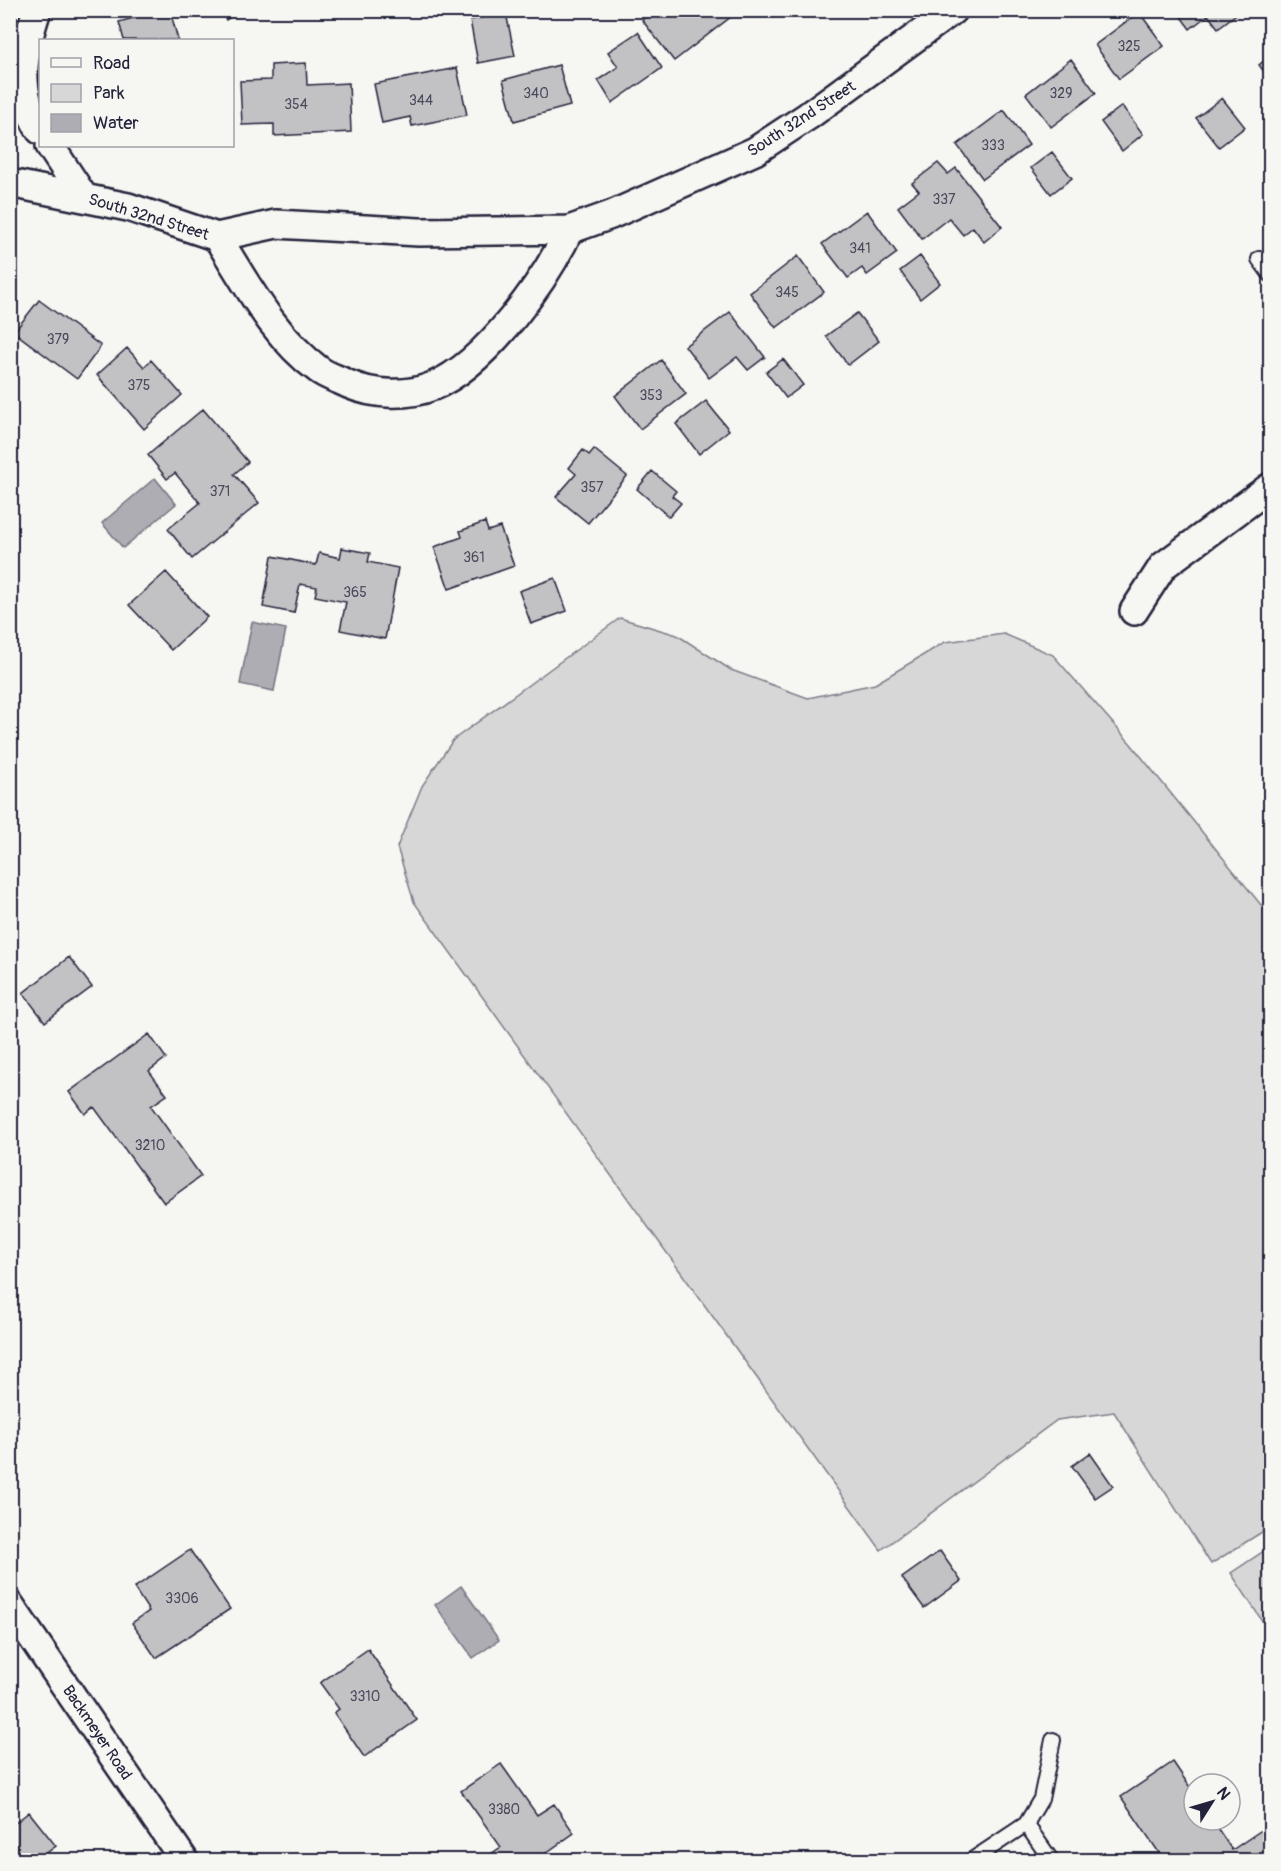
<svg xmlns="http://www.w3.org/2000/svg" width="1281" height="1871" viewBox="0 0 1281 1871" font-family="Pangolin,sans-serif">
  <style>
    .green { fill: #d7d7d7; stroke: #7c7c89; stroke-width: 1.5 }
    .water { fill: #adadb3; stroke: #757583; stroke-width: 1.5 }
    .building { fill: #c2c2c4; stroke: #22223b; stroke-width: 1.5 }
    .lines { fill: none; stroke-linecap: round; stroke-linejoin: round }
    .lane-casing { stroke: #22223b; stroke-width: 18 }
    .street-casing { stroke: #22223b; stroke-width: 32 }
    .lane { stroke: #f6f6f2; stroke-width: 14 }
    .street { stroke: #f6f6f2; stroke-width: 27 }
    .labels { text-anchor: middle; stroke-width: 4.5; stroke-linejoin: round; paint-order: stroke }
    .number-label { font-size: 14px; fill: #4a4a5d }
    .street-label { font-size: 16px; fill: #22223b; stroke: #f6f6f2 }
  </style>
  <rect width="100%" height="100%" fill="#f6f6f2"/>
  <filter id="ink" filterUnits="userSpaceOnUse"><feTurbulence type="fractalNoise" baseFrequency=".0167" numOctaves="2"/><feDisplacementMap in="SourceGraphic" scale="12" xChannelSelector="R" yChannelSelector="G"/><feConvolveMatrix kernelMatrix="1 2 1 2 8 2 1 2 1" color-interpolation-filters="sRGB"/></filter>
  <g filter="url(#ink)">
    <path class="green" d="M620,618L677,635L731,670L808,698L875,684L945,642L1004,634L1053,655L1131,744L1270,916V1527L1211,1564L1114,1412L1057,1420L881,1550L414,902L397,847L422,786L453,740Z
      M1270,1547V1633L1231,1573Z"/>
    <path class="water" d="M155,478L176,504L123,548L102,523Z
      M252,622L286,629L274,691L240,684Z
      M461,1586L499,1640L473,1658L435,1605Z"/>
    <path class="building" d="M162,10H170L178,40H124L119,22Z
      M219,10H241L226,20Z
      M654,10H728L732,16L674,61L642,20Z
      M1176,10H1238L1239,12L1218,28L1208,15L1190,29Z
      M1139,12L1164,46L1119,79L1095,45Z
      M506,13L515,56L478,63L470,20Z
      M638,32L662,68L612,103L598,80L618,67L608,52Z
      M1270,56V80L1259,65Z
      M1071,59L1096,93L1051,127L1026,94Z
      M306,63L307,85L349,83L351,132L274,136V124L242,125L240,81L271,80V65Z
      M559,65L570,106L514,121L503,80Z
      M457,68L467,115L412,126L410,117L382,123L374,84Z
      M1222,98L1245,127L1219,147L1196,118Z
      M1122,106L1143,134L1122,151L1101,122Z
      M1004,110L1029,145L983,179L957,145Z
      M1052,152L1072,178L1051,194L1031,168Z
      M938,163L948,174L956,168L1002,227L984,242L973,227L963,235L949,218L922,239L898,207L919,191L912,183Z
      M867,211L897,253L867,275L862,268L848,278L822,244Z
      M798,256L824,292L776,328L750,293Z
      M920,256L940,283L920,299L900,271Z
      M39,300L101,346L77,379L14,332Z
      M730,312L765,357L748,370L737,357L709,378L685,346Z
      M857,313L879,341L848,365L826,336Z
      M127,348L144,367L151,360L182,395L144,429L97,375Z
      M783,359L803,385L786,398L766,372Z
      M661,360L686,394L640,429L615,396Z
      M706,401L729,430L699,454L676,424Z
      M203,409L248,462L234,474L259,503L192,559L168,529L200,503L175,473L167,479L148,455Z
      M594,449L627,476L588,523L556,497L576,474L569,468L583,450L589,455Z
      M652,471L676,491L672,496L681,503L669,517L637,489Z
      M485,522L488,531L500,527L514,566L449,589L434,547L462,537L460,531Z
      M342,548L370,553L368,562L398,568L385,639L340,630L346,602L315,596L317,587L300,584L294,613L263,607L272,556L316,565L319,553L340,558Z
      M166,572L207,617L171,650L129,605Z
      M555,578L567,611L531,624L519,591Z
      M69,957L92,987L45,1022L23,993Z
      M149,1034L166,1058L149,1071L167,1095L151,1106L201,1176L164,1203L94,1107L85,1114L69,1092Z
      M1090,1453L1113,1486L1095,1498L1072,1466Z
      M190,1550L230,1609L156,1658L132,1623L149,1611L134,1588Z
      M940,1551L961,1581L924,1608L902,1578Z
      M368,1649L417,1720L364,1757L334,1713L339,1709L320,1683Z
      M1173,1762L1194,1793V1820H1212L1232,1850L1266,1827L1270,1834V1860H1164L1121,1797Z
      M501,1764L537,1815L554,1804L574,1833L536,1860H482L501,1847L461,1791Z
      M29,1812L56,1846L37,1860H10V1827Z"/>
    <g class="lines">
      <g class="lane-casing">
        <path id="lane" d="M1259,259L1270,274
          M1026,1824L1051,1860
          M972,1860L1026,1824L1041,1799L1053,1740"/>
      </g>
      <g class="street-casing">
        <path id="street" d="M37,10C23,52 15,90 40,130
          M50,146L83,196
          M10,183L128,207L217,237L276,224L419,232L569,230L611,215L755,151L808,116L953,10
          M217,237C247,284 273,336 319,370C327,376 338,379 348,384C373,395 407,397 433,386C485,365 546,280 569,230
          M1134,611L1163,566L1270,487
          M10,1605L184,1860"/>
      </g>
      <use href="#lane" class="lane"/>
      <use href="#street" class="street"/>
    </g>
  </g>
  <g class="labels">
    <g class="number-label">
      <text x="1129" y="51">325</text>
      <text x="536" y="98">340</text>
      <text x="1061" y="98">329</text>
      <text x="421" y="105">344</text>
      <text x="296" y="109">354</text>
      <text x="993" y="150">333</text>
      <text x="944" y="204">337</text>
      <text x="860" y="253">341</text>
      <text x="787" y="297">345</text>
      <text x="58" y="344">379</text>
      <text x="139" y="390">375</text>
      <text x="651" y="400">353</text>
      <text x="592" y="492">357</text>
      <text x="220" y="496">371</text>
      <text x="474" y="562">361</text>
      <text x="355" y="597">365</text>
      <text x="150" y="1150">3210</text>
      <text x="182" y="1603">3306</text>
      <text x="365" y="1701">3310</text>
      <text x="504" y="1814">3380</text>
    </g>
    <g class="street-label">
      <text transform="translate(801 118) rotate(-33)" y="6">South 32nd Street</text>
      <text transform="translate(149 216) rotate(17)" y="6">South 32nd Street</text>
      <text transform="translate(98 1732) rotate(56)" y="6">Backmeyer Road</text>
    </g>
  </g>
  <rect width="1281" height="1871" fill="none" stroke="#f6f6f2" stroke-width="36"/>
  <rect x="18" y="18" width="1245" height="1835" fill="none" stroke="#22223b" stroke-width="2" filter="url(#ink)"/>
  <rect x="39" y="39" width="195" height="108" fill="#f6f6f2" stroke="#a1a1a9" stroke-width="1.5"/>
  <rect x="51" y="58" width="30" height="9" fill="#f6f6f2" stroke="#a1a1a9" stroke-width="1.5"/>
  <text x="93" y="69" font-size="18" fill="#22223b">Road</text>
  <rect x="51" y="84" width="30" height="18" fill="#d7d7d7" stroke="#a1a1a9" stroke-width="1.5"/>
  <text x="93" y="99" font-size="18" fill="#22223b">Park</text>
  <rect x="51" y="114" width="30" height="18" fill="#adadb3" stroke="#a1a1a9" stroke-width="1.5"/>
  <text x="93" y="129" font-size="18" fill="#22223b">Water</text>
  <g transform="translate(1212 1802) rotate(53)"><circle r="28" fill="#f6f6f2" stroke="#a1a1a9" stroke-width="1.5"/>
  <path d="M0-4.5L10 22L0 15L-10 22Z" fill="#22223b"/>
  <text y="-9" font-size="16" font-weight="bold" text-anchor="middle" fill="#22223b">N</text>
  </g>
</svg>
